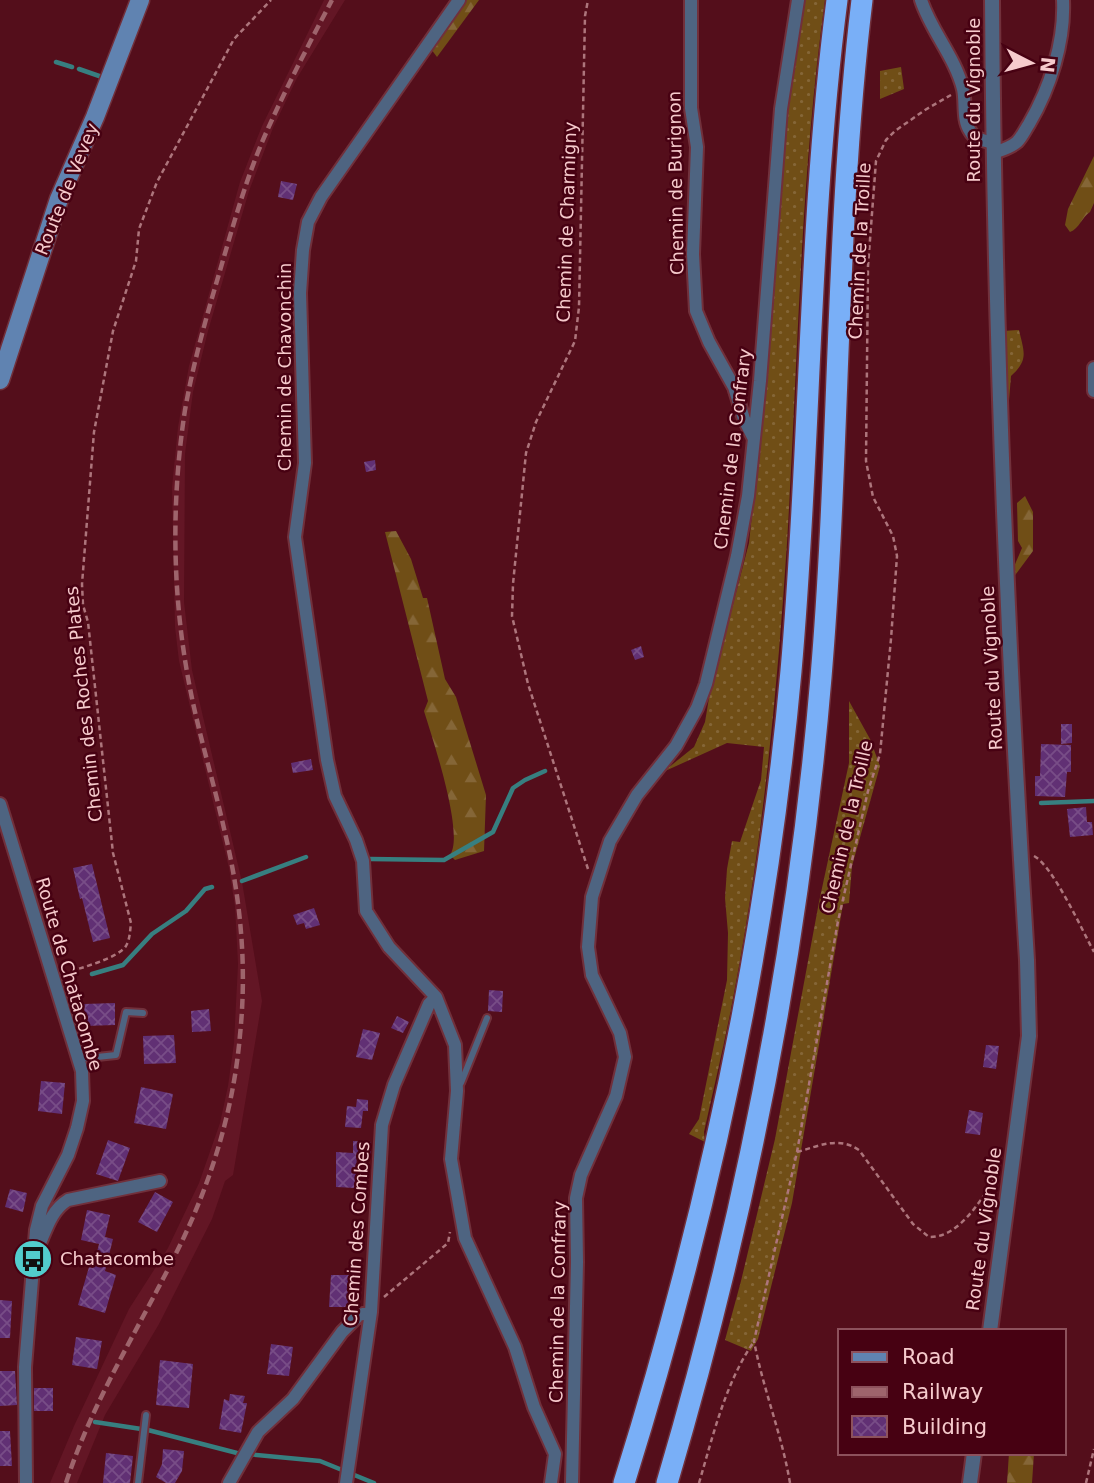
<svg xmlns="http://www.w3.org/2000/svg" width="1094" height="1483" viewBox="0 0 1094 1483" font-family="'DejaVu Sans',sans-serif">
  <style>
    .built { fill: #631625 }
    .grass { fill: url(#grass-dots) }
    .forest { fill: url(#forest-firs) }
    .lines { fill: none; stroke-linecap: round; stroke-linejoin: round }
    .stream { stroke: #377f80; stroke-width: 4.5 }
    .building { fill: url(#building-cross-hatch) }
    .service-casing { stroke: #71303b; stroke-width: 10 }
    .minor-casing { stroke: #71303b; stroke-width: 16 }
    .tertiary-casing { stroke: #71303b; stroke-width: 18 }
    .secondary-casing { stroke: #71303b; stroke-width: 21 }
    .motorway-casing { stroke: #71303b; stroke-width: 24 }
    .path { stroke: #ad757c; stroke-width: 2.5; stroke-dasharray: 5 3.5; stroke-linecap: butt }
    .service { stroke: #4e6481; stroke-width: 6 }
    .minor { stroke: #4e6481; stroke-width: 12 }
    .tertiary { stroke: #4e6481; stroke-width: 14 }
    .secondary { stroke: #6083b1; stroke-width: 18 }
    .motorway { stroke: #79aff7; stroke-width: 21 }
    .rail { stroke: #9e646c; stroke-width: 4.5; stroke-dasharray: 10 5; stroke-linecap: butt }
    .labels { text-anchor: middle; stroke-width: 5; stroke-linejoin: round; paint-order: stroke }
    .street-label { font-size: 18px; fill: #f6cacc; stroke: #470112 }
    .poi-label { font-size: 18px; fill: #f6cacc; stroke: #470112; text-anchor: start }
  </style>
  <defs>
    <pattern id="grass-dots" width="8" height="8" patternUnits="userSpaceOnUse" patternTransform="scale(1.75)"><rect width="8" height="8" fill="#704e16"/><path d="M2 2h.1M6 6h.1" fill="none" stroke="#856637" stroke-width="1.8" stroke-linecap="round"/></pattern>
    <pattern id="forest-firs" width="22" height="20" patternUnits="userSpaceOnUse" patternTransform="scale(1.75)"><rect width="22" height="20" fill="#704e16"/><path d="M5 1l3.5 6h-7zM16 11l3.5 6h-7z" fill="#856637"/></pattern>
    <pattern id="building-cross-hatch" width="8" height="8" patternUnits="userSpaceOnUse" patternTransform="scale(1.75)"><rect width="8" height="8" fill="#613074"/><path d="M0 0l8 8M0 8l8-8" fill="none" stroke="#784d87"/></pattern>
  </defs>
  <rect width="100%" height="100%" fill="#540e1b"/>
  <path class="built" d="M324,0H345L297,78L273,128L249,191L208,331L193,392L185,454L184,602L192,670L242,882L262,1001L233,1175L225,1181L212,1219L159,1324L105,1415L77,1483H50L74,1426L129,1309L168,1248L199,1183L220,1123L228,1086L234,1043L238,964L235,907L229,868L179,661L175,627L172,487L178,427L189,366L240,182L262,126Z"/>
  <path class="grass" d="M802,0H825C800,180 798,362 787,543C777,697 761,857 731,1009C723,1050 713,1091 704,1132L705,1142L689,1134L699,1119L727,980L728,933L725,898L727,869L732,841L740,842L761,780L764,747L727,743L663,772L694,747L705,722L710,692L749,543L763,409L782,150Z
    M901,67L904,89L880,99V71Z
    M1019,330C1024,352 1029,360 1011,376L1008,413L1003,417V331Z
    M849,701L870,739L880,766L852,866L849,903L843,904L792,1203L758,1339L751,1351L725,1340L741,1281L775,1139L819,902L849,763Z"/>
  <path class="forest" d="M462,0H479L437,57L431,49Z
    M1094,156V203L1090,212C1082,217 1079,229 1070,232L1065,225L1068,209Z
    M1025,496L1033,512V551L1013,578V569L1022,548L1018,541L1017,503Z
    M396,531L411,559L423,598H427L445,679L456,697L486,795L484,851L455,860L450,855C465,835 432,737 424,711L428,701L385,532Z
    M1009,1453H1034L1032,1483H1007Z"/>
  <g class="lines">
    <path class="stream" d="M56,62L72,67
      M79,69L102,77
      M1041,803L1094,801
      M370,859L444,860L493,832L513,788L525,780L545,771
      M242,881L306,857
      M92,974L123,965L152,934L186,911L205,889L212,887
      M95,1422L148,1430L237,1453L320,1461L374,1483"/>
  </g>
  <path class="building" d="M281,181L297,184L293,200L278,197Z
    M375,460L376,470L366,472L364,462Z
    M641,646L644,657L635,660L631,650Z
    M1061,724H1072V743L1061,744Z
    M1041,744L1071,745V772H1067L1065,797L1035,796V776H1040Z
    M311,759L313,770L293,773L291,763Z
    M1086,807L1087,822H1092L1093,835L1070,837L1067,809Z
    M92,864L110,938L93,942L82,898L80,899L73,868Z
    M314,908L320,925L306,929L304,923L297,925L293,915Z
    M489,990L503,991L502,1012L488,1011Z
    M115,1003V1025L85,1026L84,1004Z
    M209,1009L211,1031L192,1032L191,1011Z
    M397,1016L409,1022L403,1033L391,1028Z
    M363,1029L380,1033L372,1060L356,1057Z
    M174,1035L176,1063L144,1064L143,1036Z
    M986,1045L999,1046L996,1069L983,1067Z
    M41,1081L65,1083L62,1114L38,1111Z
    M141,1087L173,1094L166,1129L134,1123Z
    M357,1099L368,1100V1111H363L361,1128L345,1127L347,1106L356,1107Z
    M969,1110L983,1113L980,1135L965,1133Z
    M108,1140L130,1148L118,1181L96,1174Z
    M353,1141L371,1142V1155L357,1154L355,1188L336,1187V1152L353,1153Z
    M10,1189L27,1193L23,1212L5,1207Z
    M155,1192L173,1202L157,1232L138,1222Z
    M87,1210L110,1215L105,1237L113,1239L105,1271L116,1275L105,1313L78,1305L89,1267L93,1268L99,1244L81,1240Z
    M331,1275H350L349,1307H329Z
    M0,1300L12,1301L10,1338H0Z
    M76,1337L102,1341L97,1369L72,1365Z
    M271,1344L293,1347L289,1376L267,1374Z
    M160,1360L193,1364L189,1408L156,1405Z
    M0,1371H15L17,1405L0,1406Z
    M34,1388H53V1411H34Z
    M230,1394L245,1396L243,1403H247L241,1433L219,1429L224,1399L229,1401Z
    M0,1431H10L12,1466H0Z
    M163,1449L184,1451L182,1471L175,1483H166L156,1477L162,1464Z
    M106,1453L133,1456L130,1483H103Z"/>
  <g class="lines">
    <g class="service-casing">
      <path id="service" d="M78,1059L116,1055L126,1012L143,1013
        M461,1083L487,1018
        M138,1483L146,1415"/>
    </g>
    <g class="minor-casing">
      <path id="minor" d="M459,0L321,197L308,222L303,250L300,293L305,463L295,537L327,760L335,796L356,840L363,861L366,911L389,947L436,997L455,1045L457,1091L451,1159L465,1238L515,1347L534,1407L555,1454L551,1483
        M691,0V108L697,147L693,254L696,311L709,342L734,387L744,419L753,437
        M921,0C931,31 955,57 963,89C966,102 962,119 970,131C975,140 984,140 993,143
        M993,153C1002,150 1010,148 1017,142C1022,137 1025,130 1029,124C1050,88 1065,42 1063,0
        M1094,368V391
        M0,804L82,1071L83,1101L77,1128L68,1155L42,1206L36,1230L25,1367L26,1483
        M37,1250C46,1231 50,1211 68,1200L160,1181
        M229,1483L258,1432L293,1399L342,1332L359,1315L371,1312
        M346,1483L371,1312L382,1125L394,1085L429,1004L436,997
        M572,1483L577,1262L576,1198L581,1175L616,1096L625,1057L620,1033L592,975L588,947L592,897L610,841L637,795L676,746L697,708L706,684L737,556L748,496L760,381L781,109L798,0"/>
    </g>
    <g class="tertiary-casing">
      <path id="tertiary" d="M990,1331L1029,1036L1027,960C1007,640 994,320 992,0
        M970,1483L974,1453"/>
    </g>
    <g class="secondary-casing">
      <path id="secondary" d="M0,380L59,199L95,117L140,0"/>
    </g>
    <g class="motorway-casing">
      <path id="motorway" d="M624,1483C707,1218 766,947 791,671C811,447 808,223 837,0
        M667,1483C745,1219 798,952 821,677C840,452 835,225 862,0"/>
    </g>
    <path class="path" d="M1034,856C1053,866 1082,930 1094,952
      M588,869L528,684L512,616L513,584L526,453L536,422L575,341L579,307L585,16L588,0
      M63,974C79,968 117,959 126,946C130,939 130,931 131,923L113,853L88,622L83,605L82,584L94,432L113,331L136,261L139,229L157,182L234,39L271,0
      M797,1152C819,1146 838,1136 859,1150L913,1224L929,1237C959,1238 981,1200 995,1178H997
      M384,1297L448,1243L450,1232
      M699,1483C713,1436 725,1384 753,1343
      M790,1483C782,1435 763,1389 754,1341L797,1152L838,921L868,791L880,754L891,639L897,556L893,536L873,497L866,461L868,266L876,161L886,140L895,131L925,110L951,95
      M1086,1483L1094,1449"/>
    <use href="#service" class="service"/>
    <use href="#minor" class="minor"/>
    <use href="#tertiary" class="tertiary"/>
    <use href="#secondary" class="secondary"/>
    <use href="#motorway" class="motorway"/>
    <path class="rail" d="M66,1483C94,1396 145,1319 184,1237C214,1173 234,1105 240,1035C247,967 241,900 225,833C213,778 195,723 186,666C172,583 172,494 185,410C193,364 206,318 219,274C233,226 246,178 266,133C286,88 309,44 332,0"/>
  </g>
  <defs>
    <g id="bus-disc" transform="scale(2.0125)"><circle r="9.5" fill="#52cdcd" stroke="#470112"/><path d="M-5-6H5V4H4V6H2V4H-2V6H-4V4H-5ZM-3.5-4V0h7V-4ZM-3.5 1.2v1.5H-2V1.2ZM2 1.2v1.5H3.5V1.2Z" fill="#111"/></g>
  </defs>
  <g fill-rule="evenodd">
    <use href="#bus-disc" x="33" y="1259"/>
  </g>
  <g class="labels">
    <g class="street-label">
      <text transform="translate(974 100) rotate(-90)" y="6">Route du Vignoble</text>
      <text transform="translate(676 183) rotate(-91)" y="6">Chemin de Burignon</text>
      <text transform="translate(67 189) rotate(-68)" y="6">Route de Vevey</text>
      <text transform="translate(567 222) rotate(-88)" y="6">Chemin de Charmigny</text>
      <text transform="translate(860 251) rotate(-87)" y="6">Chemin de la Troille</text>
      <text transform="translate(285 367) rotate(-90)" y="6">Chemin de Chavonchin</text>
      <text transform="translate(733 449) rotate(-83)" y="6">Chemin de la Confrary</text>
      <text transform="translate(992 668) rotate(-93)" y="6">Route du Vignoble</text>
      <text transform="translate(84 704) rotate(-96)" y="6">Chemin des Roches Plates</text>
      <text transform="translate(847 827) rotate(-77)" y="6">Chemin de la Troille</text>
      <text transform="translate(69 974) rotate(74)" y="6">Route de Chatacombe</text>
      <text transform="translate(984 1229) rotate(-82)" y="6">Route du Vignoble</text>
      <text transform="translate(357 1234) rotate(-86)" y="6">Chemin des Combes</text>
      <text transform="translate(558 1302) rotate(-89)" y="6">Chemin de la Confrary</text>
    </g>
    <g class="poi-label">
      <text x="60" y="1265">Chatacombe</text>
    </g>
  </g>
  <rect x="838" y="1329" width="228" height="126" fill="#470112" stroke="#8d515c" stroke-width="2"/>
  <rect x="852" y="1352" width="35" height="10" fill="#6083b1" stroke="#8d515c" stroke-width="2"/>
  <text x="902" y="1364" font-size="21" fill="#f6cacc">Road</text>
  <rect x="852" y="1387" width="35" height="10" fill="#9e646c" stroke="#8d515c" stroke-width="2"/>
  <text x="902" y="1399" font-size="21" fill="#f6cacc">Railway</text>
  <rect x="852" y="1416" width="35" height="21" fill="url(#building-cross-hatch)" stroke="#8d515c" stroke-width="2"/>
  <text x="902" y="1434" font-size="21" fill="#f6cacc">Building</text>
  <g transform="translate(1031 63) rotate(96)" stroke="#470112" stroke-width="5" paint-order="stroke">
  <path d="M0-5L12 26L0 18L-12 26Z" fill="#f6cacc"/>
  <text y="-10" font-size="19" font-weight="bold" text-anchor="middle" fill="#f6cacc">N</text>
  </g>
</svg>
